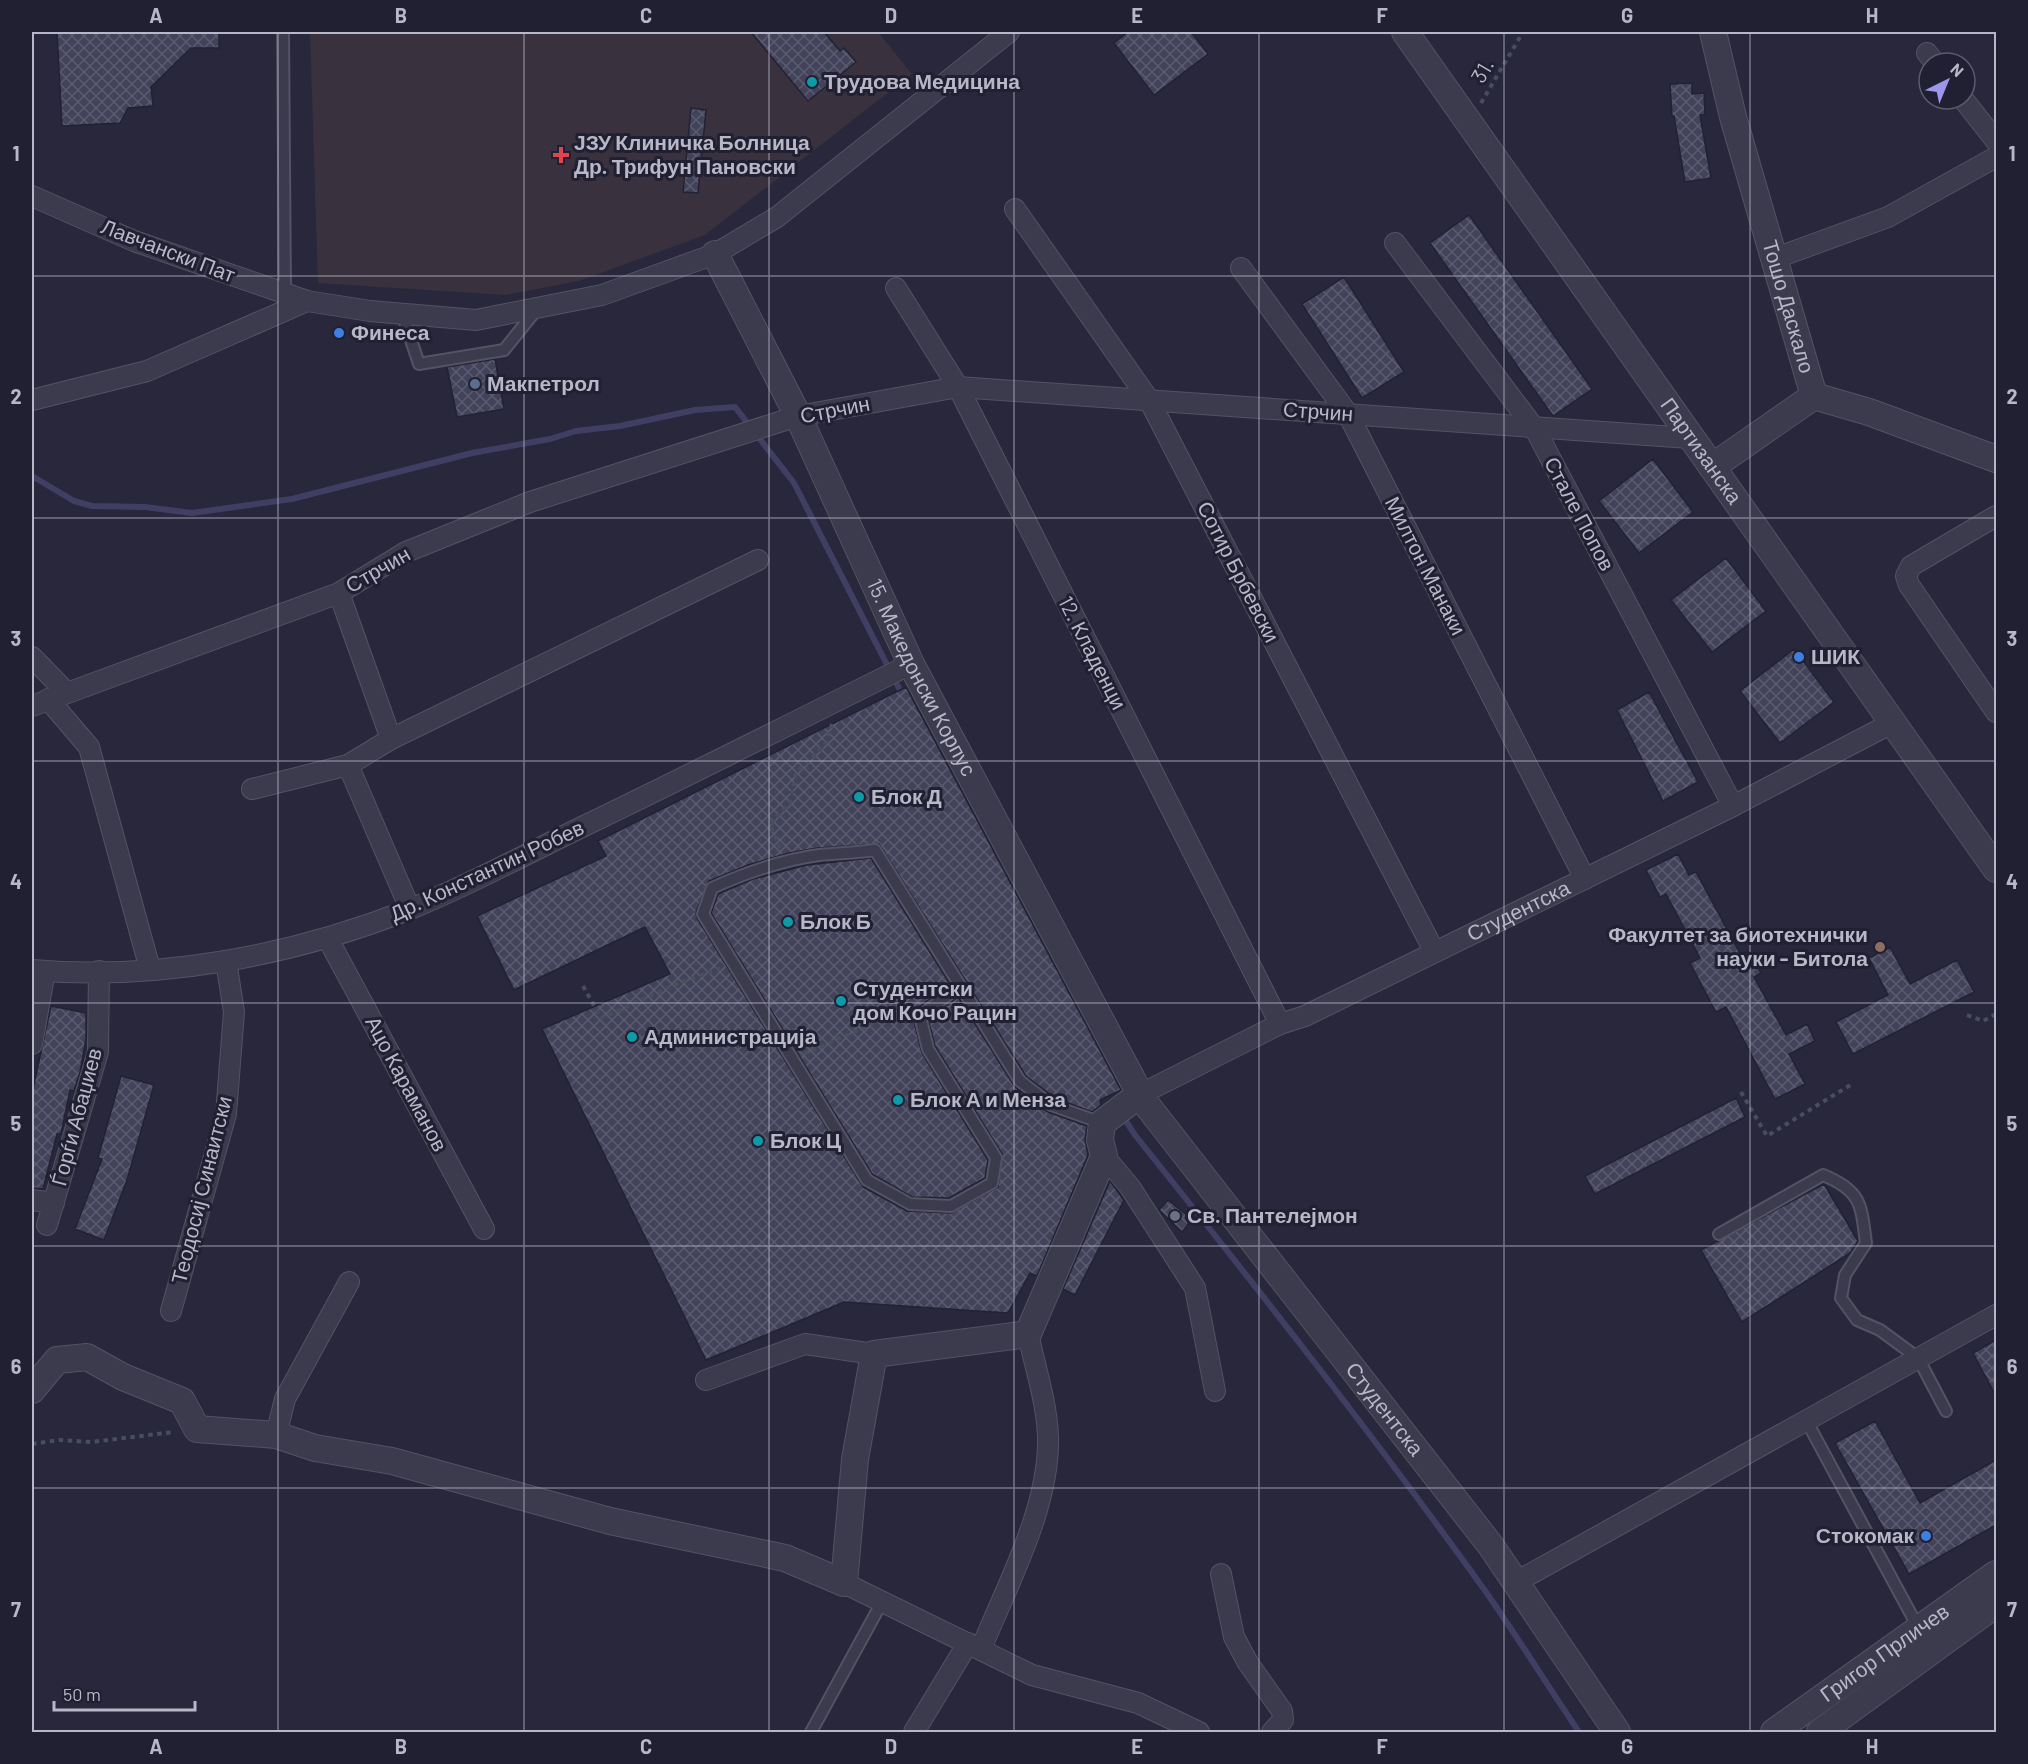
<svg xmlns="http://www.w3.org/2000/svg" width="2028" height="1764" viewBox="0 0 2028 1764" font-family="Barlow,sans-serif">
  <style>
    .medical { fill: #39323e }
    .lines { fill: none; stroke-linecap: round; stroke-linejoin: round }
    .stream { stroke: #403f63; stroke-width: 6 }
    .building { fill: url(#building-cross-hatch); stroke: #222234; stroke-width: 1.5 }
    .service-casing { stroke: #535364; stroke-width: 14 }
    .minor-casing { stroke: #535364; stroke-width: 22 }
    .tertiary-casing { stroke: #535364; stroke-width: 28 }
    .path { stroke: #474f5a; stroke-width: 4; stroke-dasharray: 4.5 4.5; stroke-linecap: butt }
    .service { stroke: #3b3b4d; stroke-width: 10 }
    .minor { stroke: #3b3b4d; stroke-width: 20 }
    .tertiary { stroke: #3b3b4d; stroke-width: 26 }
    .grid { fill: none; stroke: #b8b7c7; stroke-width: 1.5; stroke-opacity: 0.55 }
    .culture-dot { fill: #0f9aa8; stroke: #202032; stroke-width: 2 }
    .health-dot { fill: #e0444e; stroke: #202032; stroke-width: 2 }
    .shop-dot { fill: #3f7fe0; stroke: #202032; stroke-width: 2 }
    .service-dot { fill: #5c6f8a; stroke: #202032; stroke-width: 2 }
    .education-dot { fill: #8d6e63; stroke: #202032; stroke-width: 2 }
    .worship-dot { fill: #6b7280; stroke: #202032; stroke-width: 2 }
    .labels { text-anchor: middle; stroke-width: 6; stroke-linejoin: round; paint-order: stroke }
    .street-label { font-size: 21px; fill: #b8b7c7; stroke: #202032 }
    .poi-label { font-size: 21px; font-weight: bold; fill: #b8b7c7; stroke: #202032; text-anchor: start }
    .neatline { fill: none; stroke: #b8b7c7; stroke-width: 2 }
    .grid-label { font-size: 20px; text-anchor: middle; font-weight: bold; fill: #b8b7c7 }
  </style>
  <defs>
    <pattern id="building-cross-hatch" width="8" height="8" patternUnits="userSpaceOnUse" patternTransform="scale(1.5)"><rect width="8" height="8" fill="#42425a"/><path d="M0 0l8 8M0 8l8-8" fill="none" stroke="#5b5b70"/></pattern>
  </defs>
  <rect width="100%" height="100%" fill="#28273c"/>
  <path class="medical" d="M310,32H878L912,74L705,235L579,281L505,295L318,283Z"/>
  <g class="lines">
    <path class="stream" d="M32,476L74,501L92,506L145,507L192,513L292,499L472,453L550,439L576,431L620,426L695,410L735,407L794,483L903,696
      M1122,1115L1135,1135C1255,1285 1374,1436 1486,1592C1518,1638 1548,1686 1579,1732"/>
  </g>
  <path class="building" d="M57,32H219V48H191L151,87L153,106L128,108L120,123L62,126Z
    M751,32H824L840,51L844,48L856,62L808,101Z
    M1128,32H1191L1208,54L1154,95L1114,43Z
    M1692,83V94L1704,93L1705,115H1700L1711,178L1685,182L1674,116H1672L1670,84Z
    M691,108L706,110L698,193L683,192Z
    M1469,215L1592,389L1553,416L1430,243Z
    M1344,277L1404,372L1362,398L1302,304Z
    M495,359L504,409L457,417L447,367Z
    M1653,459L1693,512L1639,553L1599,501Z
    M1726,558L1766,611L1712,652L1671,600Z
    M1794,649L1834,702L1780,743L1740,691Z
    M906,687L1121,1090L1100,1100L1101,1105L1092,1112L1055,1098L1026,1076L879,844L818,848L789,853L748,865L709,881L696,912L697,918L863,1187L907,1211L951,1213L998,1187L1002,1154L935,1046L928,1019L958,997L1015,1087L1048,1112L1087,1126L1085,1139L1088,1155L1037,1276L1030,1273L1008,1313L844,1302L706,1360L542,1029L670,974L645,927L514,990L477,916L606,856L598,841Z
    M1649,692L1698,782L1663,801L1617,710Z
    M1678,854L1689,875L1696,872L1741,955L1750,951L1761,973L1754,977L1786,1035L1807,1024L1815,1041L1789,1054L1805,1084L1775,1099L1726,1007L1716,1012L1690,963L1700,958L1666,894L1660,897L1646,870Z
    M871,858L950,984L915,1010L913,1018L922,1053L988,1160L985,1178L949,1198L912,1197L872,1174L711,913L718,894L753,879L807,865Z
    M1890,947L1910,984L1957,960L1974,992L1853,1054L1836,1022L1888,995L1869,958Z
    M51,1006L86,1013V1039L80,1072L74,1091L70,1090L61,1134H57L43,1189L32,1188V1093Z
    M121,1076L154,1085L127,1180L104,1240L75,1229L102,1159L98,1158Z
    M1736,1098L1745,1117L1595,1194L1585,1176Z
    M1110,1181L1124,1200L1075,1295L1063,1289Z
    M1824,1184L1858,1241L1850,1253L1742,1322L1701,1250Z
    M1168,1200L1192,1219L1182,1232L1159,1210Z
    M1996,1340V1396L1973,1353Z
    M1875,1421L1920,1503L1996,1460V1525L1909,1574L1835,1443Z"/>
  <g class="lines">
    <g class="service-casing">
      <path id="service" d="M283,32L285,294
        M402,313L419,364L504,350L537,309
        M960,986L920,1016L928,1049L996,1158L992,1183L951,1206L910,1204L867,1180L703,914L712,888C745,873 782,860 819,855C838,853 856,853 875,850L1020,1081L1051,1105L1102,1123
        M1719,1234L1823,1175C1862,1191 1861,1205 1866,1243L1845,1275L1841,1298L1857,1320L1880,1330L1918,1358L1946,1411
        M1806,1420L1919,1629
        M811,1732L882,1602"/>
    </g>
    <g class="minor-casing">
      <g id="minor">
        <path d="M1927,53L1935,63"/>
        <path d="M1963,99L1996,141"/>
        <path d="M32,196L134,241L307,301L370,311L476,320L602,295L715,254L777,217L1009,32"/>
        <path d="M1015,209L1149,400L1434,951"/>
        <path d="M1395,243L1535,429L1733,806"/>
        <path d="M1776,258L1888,217L1996,157"/>
        <path d="M1241,268L1348,414L1585,879"/>
        <path d="M896,288L958,387L1280,1024"/>
        <path d="M32,400L147,371L307,301"/>
        <path d="M1996,516L1911,566L1906,576L1909,585L1996,712"/>
        <path d="M339,593L391,739"/>
        <path d="M32,657L66,692"/>
        <path d="M48,699L89,747L150,969"/>
        <path d="M32,706L339,593L406,552L530,502L798,416L958,387L1690,438"/>
        <path d="M348,765L410,909"/>
        <path d="M252,789L348,765L391,739L758,560"/>
        <path d="M328,939L484,1229"/>
        <path d="M32,970C157,981 291,956 408,910C468,886 526,854 584,826C694,773 802,718 911,664"/>
        <path d="M32,1044L45,971"/>
        <path id="s1" d="M1139,1095L1280,1024L1305,1016L1733,806L1892,723"/>
        <path d="M1104,1156L1130,1187L1195,1288L1215,1391"/>
        <path d="M32,1200L54,1203"/>
        <path d="M47,1225L98,1052L99,971"/>
        <path d="M171,1311L226,1114L234,1012L226,961"/>
        <path d="M706,1380L805,1344L874,1354"/>
        <path d="M276,1435L285,1399L349,1282"/>
        <path d="M1221,1574L1234,1637L1248,1663L1282,1711L1283,1720L1272,1732"/>
        <path d="M1516,1582L1996,1315"/>
        <path d="M844,1583L1032,1675L1138,1703L1199,1732"/>
        <path d="M981,1649C1007,1585 1050,1507 1048,1437C1047,1403 1035,1367 1028,1334"/>
        <path d="M914,1732L968,1643"/>
      </g>
    </g>
    <g class="tertiary-casing">
      <g id="tertiary">
        <path id="s2" d="M1405,32L1996,869"/>
        <path id="s3" d="M1713,32L1733,117L1814,396"/>
        <path id="s4" d="M715,254L798,416L911,664L1140,1094"/>
        <path d="M1814,396L1869,412L1996,459"/>
        <path d="M1712,467L1814,396"/>
        <path id="s5" d="M32,1390L57,1360L87,1357L123,1377L182,1401L197,1429L276,1435L315,1448L392,1461L610,1521L785,1558L844,1583L855,1459L874,1354L1028,1334L1104,1156L1100,1140L1102,1123L1139,1095L1491,1546L1617,1732"/>
        <path id="s6" d="M1774,1732L1996,1574"/>
        <path d="M1820,1732L1996,1604"/>
      </g>
    </g>
    <path class="path" d="M1481,103L1523,32
      M780,848L770,824L790,803L796,773L825,745L832,724
      M583,986L601,1018L681,982L722,968
      M1967,1015L1983,1021L1996,1014
      M804,1054L892,1015H908
      M1741,1092L1767,1136L1852,1084
      M32,1444L59,1440L91,1442L174,1432"/>
    <use href="#service" class="service"/>
    <use href="#minor" class="minor"/>
    <use href="#tertiary" class="tertiary"/>
  </g>
  <path class="grid" d="M278,32V1732M524,32V1732M769,32V1732M1014,32V1732M1259,32V1732M1504,32V1732M1750,32V1732M32,276H1996M32,518H1996M32,761H1996M32,1003H1996M32,1246H1996M32,1488H1996"/>
  <g class="culture-dot">
    <circle cx="812" cy="82" r="6"/>
    <circle cx="859" cy="797" r="6"/>
    <circle cx="788" cy="922" r="6"/>
    <circle cx="841" cy="1001" r="6"/>
    <circle cx="632" cy="1037" r="6"/>
    <circle cx="898" cy="1100" r="6"/>
    <circle cx="758" cy="1141" r="6"/>
  </g>
  <path class="health-dot" d="M558 146h6v6h6v6h-6v6h-6v-6h-6v-6h6z"/>
  <g class="shop-dot">
    <circle cx="339" cy="333" r="6"/>
    <circle cx="1799" cy="657" r="6"/>
    <circle cx="1926" cy="1536" r="6"/>
  </g>
  <circle class="service-dot" cx="475" cy="384" r="6"/>
  <circle class="education-dot" cx="1880" cy="947" r="6"/>
  <circle class="worship-dot" cx="1175" cy="1216" r="6"/>
  <g class="labels">
    <g class="street-label">
      <text transform="translate(1483 71) rotate(-60)" y="7">31.</text>
      <text transform="translate(168 251) rotate(21)" y="7">Лавчански Пат</text>
      <text dy="7" stroke="none"><textPath href="#s3" startOffset="285">Тошо Даскало</textPath></text>
      <text transform="translate(835 410) rotate(-11)" y="7">Стрчин</text>
      <text transform="translate(1318 412) rotate(4)" y="7">Стрчин</text>
      <text dy="7" stroke="none"><textPath href="#s2" startOffset="513">Партизанска</textPath></text>
      <text transform="translate(1579 514) rotate(62)" y="7">Стале Попов</text>
      <text transform="translate(1425 566) rotate(63)" y="7">Милтон Манаки</text>
      <text transform="translate(378 570) rotate(-30)" y="7">Стрчин</text>
      <text transform="translate(1238 572) rotate(63)" y="7">Сотир Брбевски</text>
      <text transform="translate(1092 653) rotate(63)" y="7">12. Кладенци</text>
      <text dy="7" stroke="none"><textPath href="#s4" startOffset="471">15. Македонски Корпус</textPath></text>
      <text transform="translate(487 871) rotate(-25)" y="7">Др. Константин Робев</text>
      <text dy="7" stroke="none"><textPath href="#s1" startOffset="422">Студентска</textPath></text>
      <text transform="translate(406 1084) rotate(62)" y="7">Ацо Караманов</text>
      <text transform="translate(77 1117) rotate(-75)" y="7">Ѓорѓи Абаџиев</text>
      <text transform="translate(202 1190) rotate(-76)" y="7">Теодосиј Синаитски</text>
      <text dy="7" stroke="none"><textPath href="#s5" startOffset="1932">Студентска</textPath></text>
      <text dy="7" stroke="none"><textPath href="#s6" startOffset="136">Григор Прличев</textPath></text>
    </g>
    <g class="poi-label">
      <text x="824" y="89">Трудова Медицина</text>
      <text x="574" y="150">ЈЗУ Клиничка Болница<tspan x="574" dy="24">Др. Трифун Пановски</tspan></text>
      <text x="351" y="340">Финеса</text>
      <text x="487" y="391">Макпетрол</text>
      <text x="1811" y="664">ШИК</text>
      <text x="871" y="804">Блок Д</text>
      <text x="800" y="929">Блок Б</text>
      <text x="1868" y="942" text-anchor="end">Факултет за биотехнички<tspan x="1868" dy="24">науки - Битола</tspan></text>
      <text x="853" y="996">Студентски<tspan x="853" dy="24">дом Кочо Рацин</tspan></text>
      <text x="644" y="1044">Администрација</text>
      <text x="910" y="1107">Блок А и Менза</text>
      <text x="770" y="1148">Блок Ц</text>
      <text x="1187" y="1223">Св. Пантелејмон</text>
      <text x="1914" y="1543" text-anchor="end">Стокомак</text>
    </g>
  </g>
  <rect width="2028" height="1764" fill="none" stroke="#202032" stroke-width="66"/>
  <g transform="translate(1947 81) rotate(43)"><circle r="28" fill="#202032" stroke="#5d5c6e" stroke-width="1.5"/>
  <path d="M0-4.5L10 22L0 15L-10 22Z" fill="#9c96ed"/>
  <text y="-9" font-size="16" font-weight="bold" text-anchor="middle" fill="#b8b7c7">N</text>
  </g>
  <path d="M54 1701v9h141v-9" fill="none" stroke="#b8b7c7" stroke-width="3"/>
  <text x="63" y="1701" font-size="18" fill="#b8b7c7" stroke="#202032" stroke-width="4.5" paint-order="stroke">50 m</text>
  <rect x="33" y="33" width="1962" height="1698" class="neatline"/>
  <g class="grid-label">
    <text x="156" y="23">A</text>
    <text x="401" y="23">B</text>
    <text x="646" y="23">C</text>
    <text x="891" y="23">D</text>
    <text x="1137" y="23">E</text>
    <text x="1382" y="23">F</text>
    <text x="1627" y="23">G</text>
    <text x="1872" y="23">H</text>
    <text x="16" y="161">1</text>
    <text x="2012" y="161">1</text>
    <text x="16" y="404">2</text>
    <text x="2012" y="404">2</text>
    <text x="16" y="646">3</text>
    <text x="2012" y="646">3</text>
    <text x="16" y="889">4</text>
    <text x="2012" y="889">4</text>
    <text x="16" y="1131">5</text>
    <text x="2012" y="1131">5</text>
    <text x="16" y="1374">6</text>
    <text x="2012" y="1374">6</text>
    <text x="16" y="1617">7</text>
    <text x="2012" y="1617">7</text>
    <text x="156" y="1754">A</text>
    <text x="401" y="1754">B</text>
    <text x="646" y="1754">C</text>
    <text x="891" y="1754">D</text>
    <text x="1137" y="1754">E</text>
    <text x="1382" y="1754">F</text>
    <text x="1627" y="1754">G</text>
    <text x="1872" y="1754">H</text>
  </g>
</svg>
